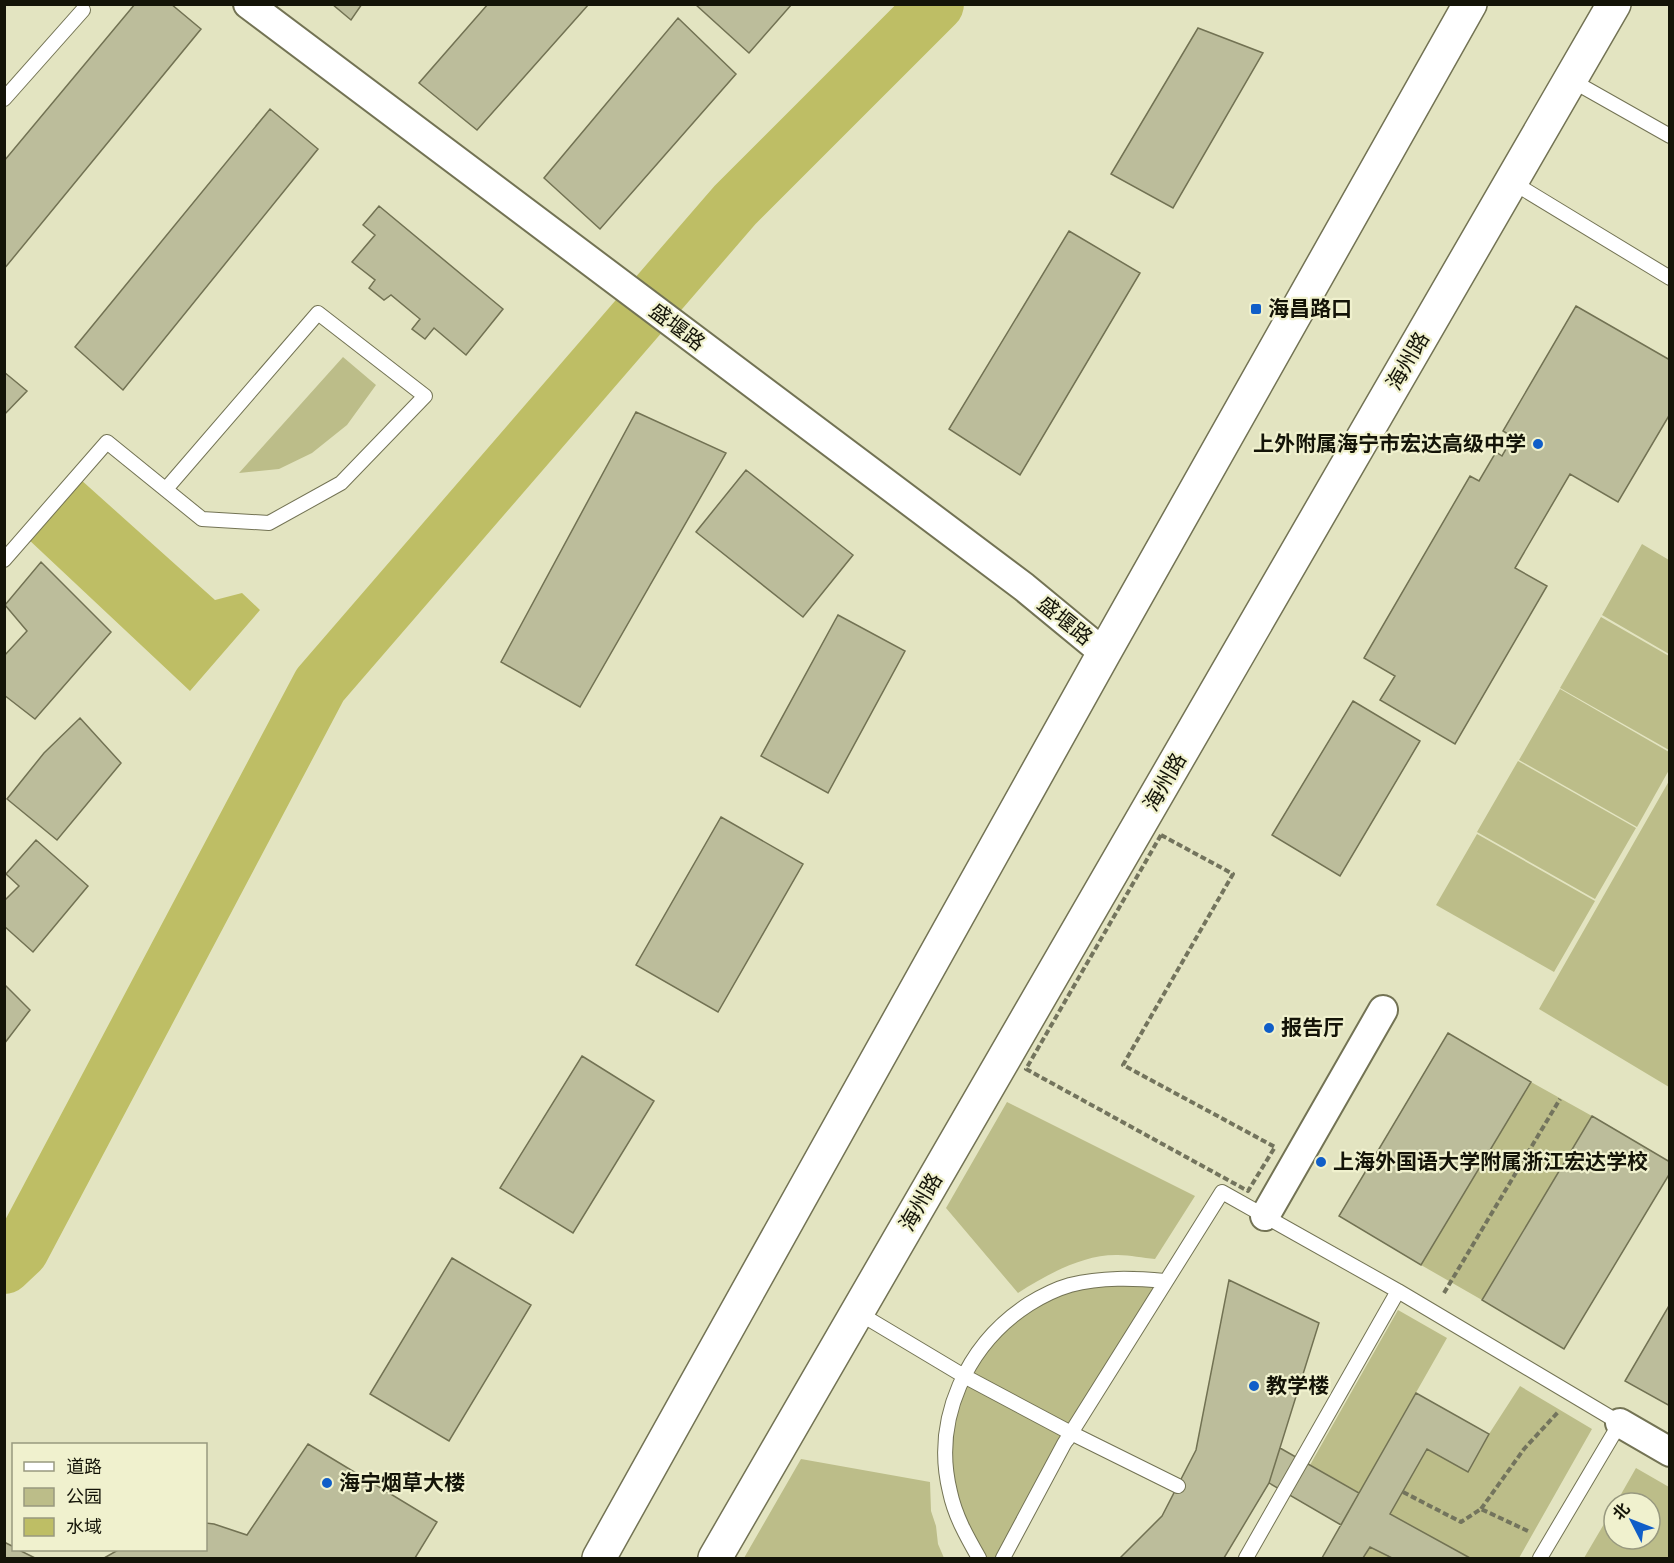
<svg xmlns="http://www.w3.org/2000/svg" width="1674" height="1563" viewBox="0 0 1674 1563" font-family="Spectral,'Noto Sans SC',serif">
  <style>
    .green { fill: #bcbd89 }
    .water { fill: #bebe65 }
    .lines { fill: none; stroke-linecap: round; stroke-linejoin: round }
    .river { stroke: #bebe65; stroke-width: 56 }
    .building { fill: #bcbd9b; stroke: #727253; stroke-width: 1.5 }
    .lane-casing { stroke: #737354; stroke-width: 16 }
    .street-casing { stroke: #737354; stroke-width: 32 }
    .primary-casing { stroke: #737354; stroke-width: 36 }
    .path { stroke: #73745d; stroke-width: 4; stroke-dasharray: 6 3; stroke-linecap: butt }
    .lane { stroke: #fff; stroke-width: 14 }
    .street { stroke: #fff; stroke-width: 28 }
    .primary { stroke: #fff; stroke-width: 33 }
    .poi-dot { fill: #105ec8; stroke: #f0f1ce; stroke-width: 2 }
    .labels { text-anchor: middle; stroke-width: 4.5; stroke-linejoin: round; paint-order: stroke }
    .poi-label { font-size: 21px; font-weight: bold; fill: #141408; stroke: #f0f1ce; text-anchor: start }
    .street-label { font-size: 21px; fill: #141408; stroke: #f0f1ce }
  </style>
  <rect width="100%" height="100%" fill="#e3e4c1"/>
  <path class="green" d="M343,357L376,385L347,425L312,453L279,469L239,473Z
    M1642,544L1669,560V654L1602,615Z
    M1601,617L1669,656V750L1560,688Z
    M1560,689L1669,752V770L1637,827L1519,760Z
    M1518,761L1636,828L1595,899L1477,832Z
    M1669,781L1670,1087H1669L1539,1009Z
    M1477,834L1595,901L1554,972L1436,905Z
    M1531,1082L1592,1116L1482,1300L1421,1265Z
    M1007,1102L1195,1196L1155,1259C1143,1258 1130,1255 1118,1255C1083,1254 1046,1275 1018,1293L946,1208Z
    M1165,1281L1003,1558H979L958,1519L946,1434L976,1353L995,1331L1068,1285Z
    M1398,1310L1447,1338L1359,1493L1310,1465Z
    M1520,1386L1592,1429L1519,1558H1470L1390,1514L1427,1449L1468,1472L1489,1434Z
    M801,1459L930,1482L931,1511L936,1526L938,1544L944,1558H744Z
    M1636,1468L1669,1487V1558H1584L1614,1507V1539H1650V1503H1616Z
    M1370,1547L1392,1558H1363Z"/>
  <path class="water" d="M80,479L215,600L242,593L260,610L190,691L27,538Z"/>
  <g class="lines">
    <path class="river" d="M4,1266L21,1250L320,685L735,205L936,4"/>
  </g>
  <path class="building" d="M135,4H171L201,29L4,269V161Z
    M332,4H362L351,20Z
    M488,4H589L477,130L419,83Z
    M695,4H792L749,53Z
    M678,18L736,74L600,229L544,178Z
    M1198,28L1263,53L1173,208L1111,174Z
    M270,109L318,149L123,390L75,347Z
    M379,206L503,309L466,355L434,328L425,339L412,329L420,319L391,295L384,300L369,288L375,280L352,262L375,235L363,225Z
    M1069,231L1140,273L1020,475L949,429Z
    M1576,306L1670,360V414L1618,502L1570,474L1515,568L1547,586L1455,744L1380,700L1395,676L1364,658L1470,476L1479,481L1496,452L1502,456L1513,437L1503,431Z
    M4,372L27,391L4,415Z
    M636,412L726,453L580,707L501,662Z
    M746,470L853,555L803,617L696,532Z
    M41,562L111,632L35,719L4,695V656L27,631L5,605Z
    M838,615L905,651L828,793L761,756Z
    M1353,701L1420,741L1340,876L1272,835Z
    M80,718L121,763L57,840L7,799L44,753Z
    M721,817L803,864L718,1012L636,965Z
    M36,840L88,886L33,952L4,926V901L19,886L6,874Z
    M4,984L30,1010L4,1044Z
    M1448,1033L1531,1082L1421,1265L1339,1216Z
    M582,1056L654,1101L573,1233L500,1188Z
    M1592,1116L1670,1162V1173L1564,1349L1482,1300Z
    M452,1258L531,1305L449,1441L370,1394Z
    M1229,1280L1319,1323L1269,1483L1224,1558H1120L1162,1516L1196,1450Z
    M1670,1304V1406L1625,1381Z
    M1416,1393L1489,1434L1468,1472L1427,1449L1390,1514L1470,1558H1392L1370,1547L1363,1558H1322Z
    M308,1444L437,1522L415,1558H104L118,1550H206V1523L214,1524L247,1535Z
    M1280,1448L1359,1493L1341,1525L1269,1483Z
    M4,1542L14,1547V1550H19L35,1558H4Z"/>
  <g class="lines">
    <g class="lane-casing">
      <path id="lane" d="M1571,80L1670,136
        M4,99L83,10
        M1512,182L1670,278
        M4,560L107,442L202,519L269,523L341,483L425,396L318,313L166,489
        M857,1312L964,1376L1071,1433L1067,1440
        M1178,1486L1071,1433L1222,1192L1398,1291L1620,1423L1540,1558
        M979,1558C967,1537 955,1516 950,1492C932,1419 967,1344 1029,1304C1042,1296 1056,1289 1070,1285C1102,1277 1133,1278 1165,1281L1162,1287
        M1003,1558L1064,1444L1076,1425
        M1246,1558L1398,1291"/>
    </g>
    <g class="street-casing">
      <path id="street" d="M248,4L1024,587L1104,653
        M1265,1216L1383,1010
        M1620,1423L1670,1452"/>
    </g>
    <g class="primary-casing">
      <path id="primary" d="M599,1558L1104,653L1470,4
        M715,1558L1614,4"/>
    </g>
    <path class="path" d="M1161,835L1233,874L1123,1065L1275,1147L1248,1191L1026,1069Z
      M1444,1293L1560,1099
      M1403,1492L1461,1522L1481,1509L1530,1532
      M1481,1509L1524,1449L1559,1411
      M1389,1558L1390,1557"/>
    <use href="#lane" class="lane"/>
    <use href="#street" class="street"/>
    <use href="#primary" class="primary"/>
  </g>
  <g class="poi-dot">
    <rect x="1250" y="303" width="12" height="12" rx="3"/>
    <circle cx="1538" cy="444" r="6"/>
    <circle cx="1269" cy="1028" r="6"/>
    <circle cx="1321" cy="1162" r="6"/>
    <circle cx="1254" cy="1386" r="6"/>
    <circle cx="327" cy="1483" r="6"/>
  </g>
  <g class="labels">
    <g class="poi-label">
      <text x="1268" y="316">海昌路口</text>
      <text x="1526" y="451" text-anchor="end">上外附属海宁市宏达高级中学</text>
      <text x="1281" y="1035">报告厅</text>
      <text x="1333" y="1169">上海外国语大学附属浙江宏达学校</text>
      <text x="1266" y="1393">教学楼</text>
      <text x="339" y="1490">海宁烟草大楼</text>
    </g>
    <g class="street-label">
      <text transform="translate(677 327) rotate(37)" y="7">盛堰路</text>
      <text transform="translate(1408 361) rotate(-60)" y="7">海州路</text>
      <text transform="translate(1065 621) rotate(39)" y="7">盛堰路</text>
      <text transform="translate(1165 782) rotate(-60)" y="7">海州路</text>
      <text transform="translate(921 1202) rotate(-60)" y="7">海州路</text>
    </g>
  </g>
  <rect width="1674" height="1563" fill="none" stroke="#141408" stroke-width="12"/>
  <rect x="12" y="1443" width="195" height="108" fill="#f0f1ce" stroke="#98997f" stroke-width="1.5"/>
  <rect x="24" y="1462" width="30" height="9" fill="#ffffff" stroke="#98997f" stroke-width="1.5"/>
  <text x="66" y="1473" font-size="18" fill="#141408">道路</text>
  <rect x="24" y="1488" width="30" height="18" fill="#bcbd89" stroke="#98997f" stroke-width="1.5"/>
  <text x="66" y="1503" font-size="18" fill="#141408">公园</text>
  <rect x="24" y="1518" width="30" height="18" fill="#bebe65" stroke="#98997f" stroke-width="1.5"/>
  <text x="66" y="1533" font-size="18" fill="#141408">水域</text>
  <g transform="translate(1632 1521) rotate(312)"><circle r="28" fill="#f0f1ce" stroke="#98997f" stroke-width="1.5"/>
  <path d="M0-4.5L10 22L0 15L-10 22Z" fill="#105ec8"/>
  <text y="-9" font-size="16" font-weight="bold" text-anchor="middle" fill="#141408">北</text>
  </g>
</svg>
